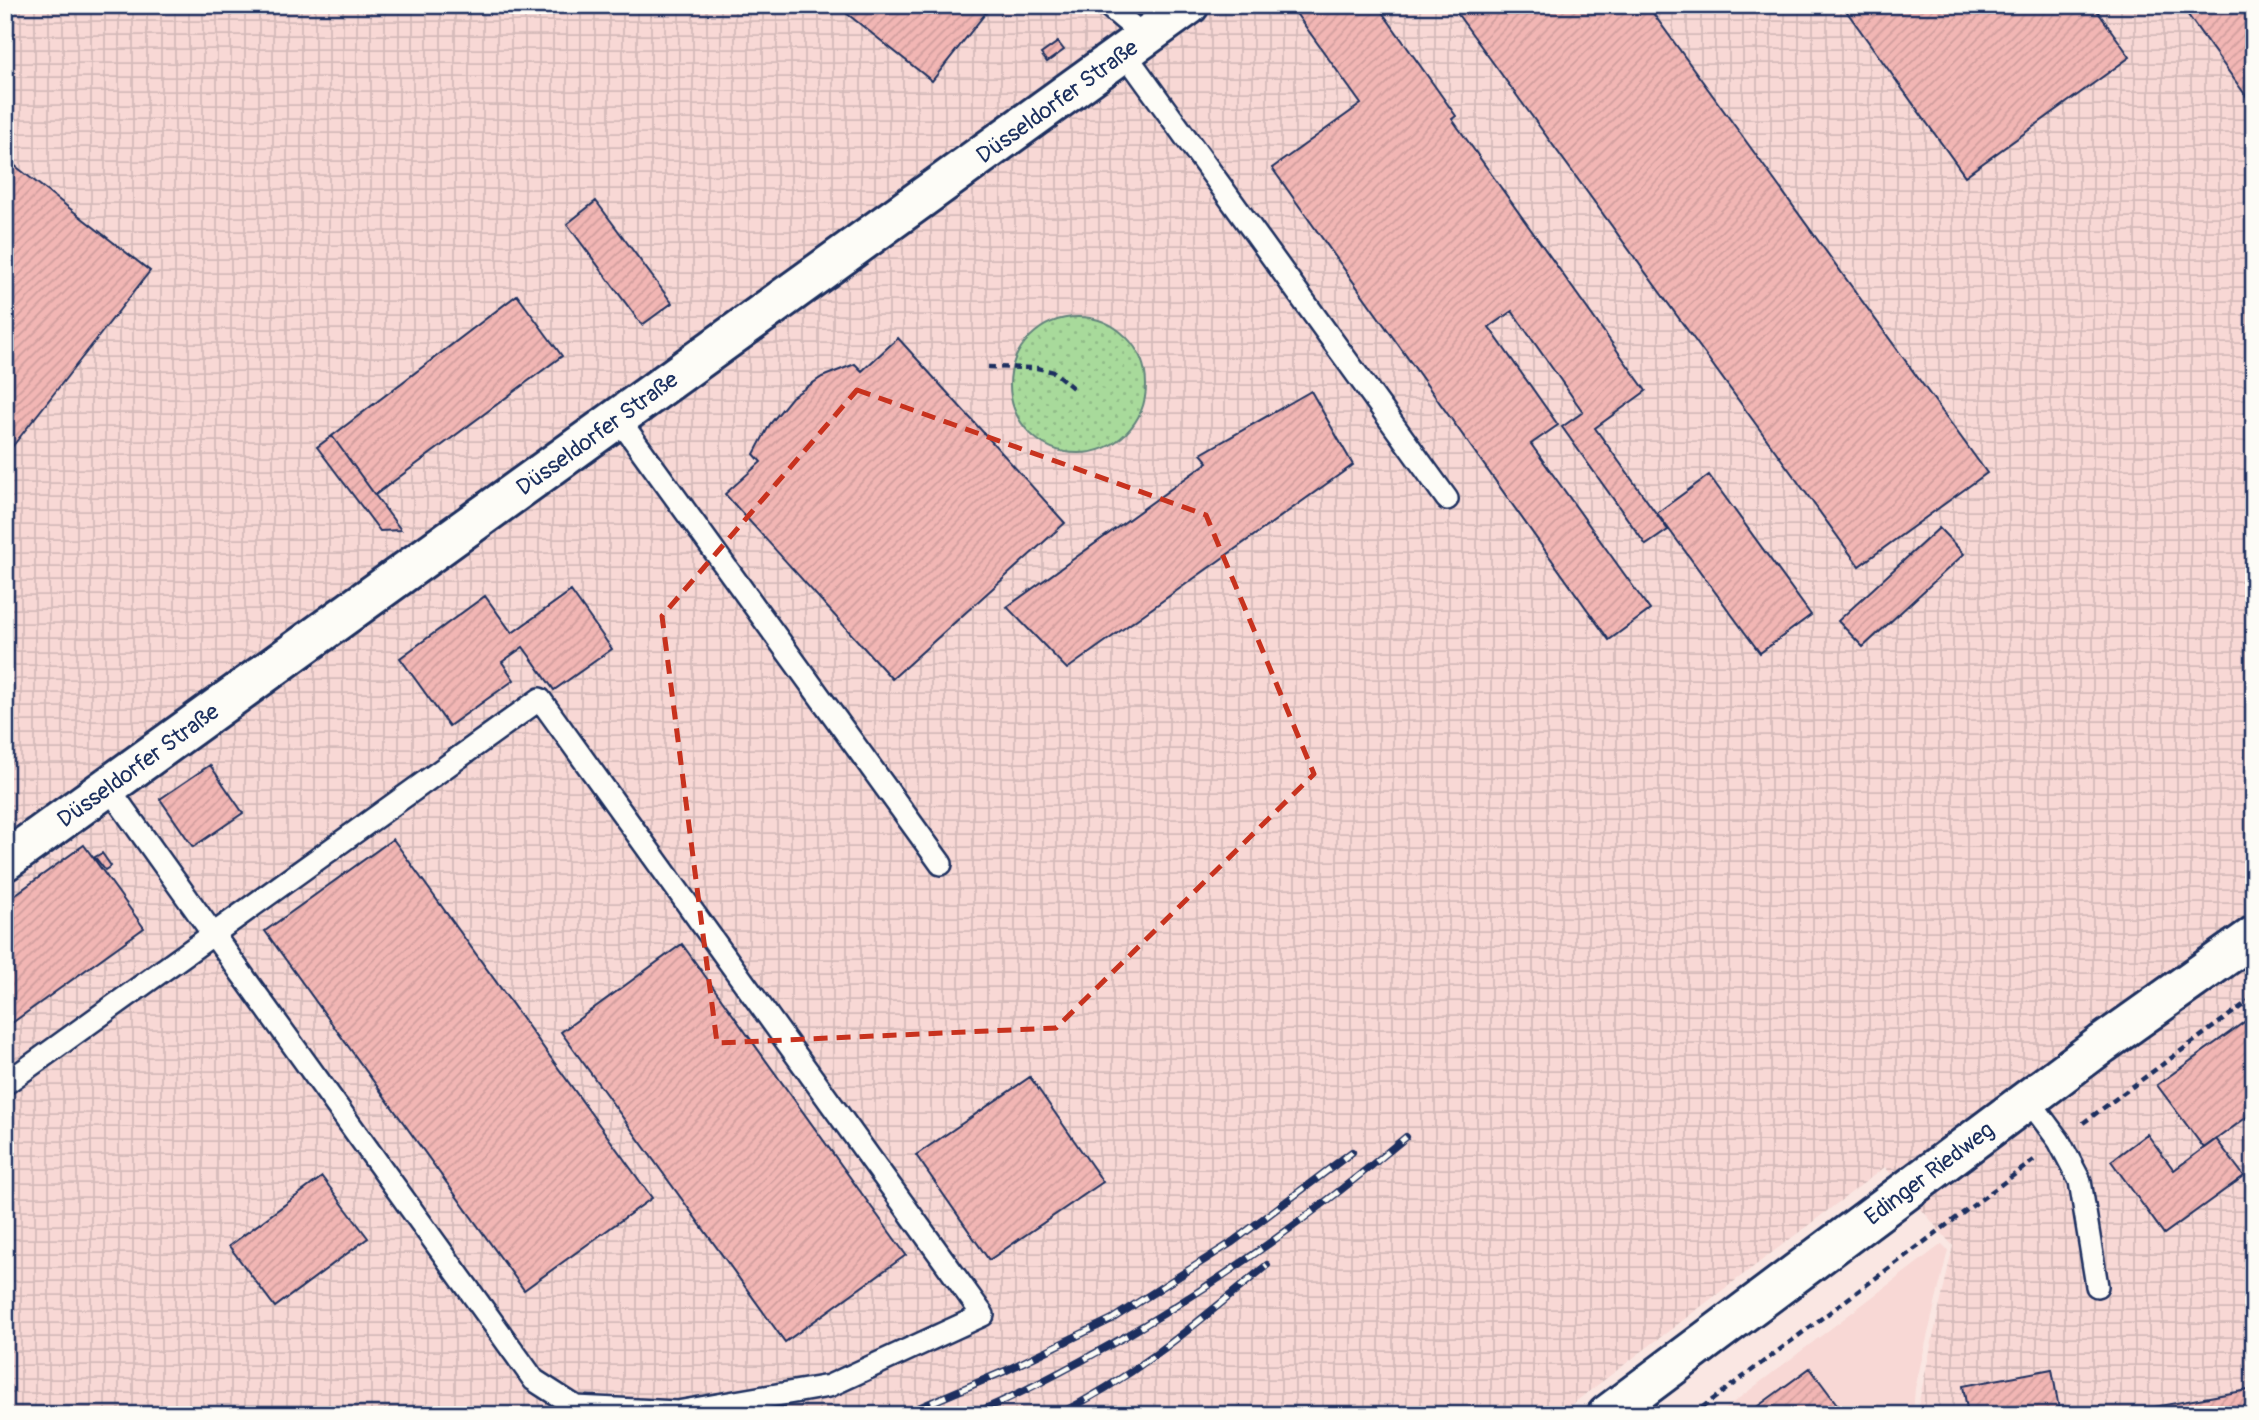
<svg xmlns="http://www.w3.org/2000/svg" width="2259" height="1420" viewBox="0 0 2259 1420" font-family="Pangolin,sans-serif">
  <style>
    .built { fill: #f8d8d5 }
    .industrial { fill: url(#industrial-grid) }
    .grass { fill: url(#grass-dots); stroke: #62847c; stroke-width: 2 }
    .building { fill: url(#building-hatch); stroke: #1b2f5e; stroke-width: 2 }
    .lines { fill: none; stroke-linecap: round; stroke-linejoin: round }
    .lane-casing { stroke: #1b2f5e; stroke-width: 26 }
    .street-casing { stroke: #1b2f5e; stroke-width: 44 }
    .secondary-casing { stroke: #1b2f5e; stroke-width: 44 }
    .path { stroke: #1b2f5e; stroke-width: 4.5; stroke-dasharray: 7 5; stroke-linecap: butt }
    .lane { stroke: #fdfcf7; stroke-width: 21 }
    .street { stroke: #fdfcf7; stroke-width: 38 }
    .secondary { stroke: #fdfcf7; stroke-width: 38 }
    .rail-casing { stroke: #1b2f5e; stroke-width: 8 }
    .rail { stroke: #fdfcf7; stroke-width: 5; stroke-dasharray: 16; stroke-linecap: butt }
    .marked { fill: none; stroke: #c8321e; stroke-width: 5; stroke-dasharray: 14 9; stroke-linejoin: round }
    .labels { text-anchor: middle; stroke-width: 7; stroke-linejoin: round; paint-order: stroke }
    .street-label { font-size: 23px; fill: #1b2f5e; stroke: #fdfcf7 }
  </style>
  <defs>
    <pattern id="industrial-grid" width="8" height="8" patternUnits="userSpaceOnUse" patternTransform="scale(1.75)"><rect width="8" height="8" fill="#f8d8d5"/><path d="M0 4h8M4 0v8" fill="none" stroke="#d4bab9"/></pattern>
    <pattern id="grass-dots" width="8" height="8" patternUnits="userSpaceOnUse" patternTransform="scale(1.75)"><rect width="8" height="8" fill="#a8da9b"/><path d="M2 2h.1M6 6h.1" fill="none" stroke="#90bb88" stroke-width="1.8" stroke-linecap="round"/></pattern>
    <pattern id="building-hatch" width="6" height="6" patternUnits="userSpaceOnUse" patternTransform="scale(1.75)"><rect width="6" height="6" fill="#f2b6b4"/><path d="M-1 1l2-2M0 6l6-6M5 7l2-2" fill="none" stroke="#cf9d9d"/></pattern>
  </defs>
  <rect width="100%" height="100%" fill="#fae7e3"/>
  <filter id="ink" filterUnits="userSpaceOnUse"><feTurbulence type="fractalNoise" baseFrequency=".0143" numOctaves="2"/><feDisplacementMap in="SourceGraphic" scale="14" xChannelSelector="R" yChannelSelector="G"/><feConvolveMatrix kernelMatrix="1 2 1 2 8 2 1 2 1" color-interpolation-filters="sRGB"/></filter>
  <g filter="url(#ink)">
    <path class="built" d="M1942,1244L1948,1250L1915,1388L1913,1415H1717Z"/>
    <path class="industrial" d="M5,5H2254V1415H1916L1953,1246L1885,1167L1558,1415H5Z"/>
    <path class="grass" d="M1010 385a68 68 0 1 1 136 0a68 68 0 1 1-136 0Z"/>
    <path class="building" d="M836,5H992L932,81Z
      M1290,5H1377L1456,116L1452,119L1646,391L1595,428L1668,530L1646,545L1562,427L1583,412L1512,311L1489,327L1558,425L1531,444L1650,610L1609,640L1272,168L1361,104Z
      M1451,5H1647L1987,473L1859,566Z
      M1842,5H2093L2130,57L1965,176Z
      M2186,5H2254V107L2183,8Z
      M1058,42L1064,50L1047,62L1041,54Z
      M5,158L150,271L12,447L5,442Z
      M596,201L672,303L642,325L567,224Z
      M517,295L562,356L375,495L332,436Z
      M898,338L1065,523L892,679L725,494L761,462L754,454L770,424L792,397L822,377L855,364L862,371Z
      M1311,391L1353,465L1067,669L1007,607L1208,462L1201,454Z
      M332,436L375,495L401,530L380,531L317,447Z
      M1709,475L1811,615L1760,653L1657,513Z
      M1939,528L1964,554L1863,647L1838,621Z
      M571,591L612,649L554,690L523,647L502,662L514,680L449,726L400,658L485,596L512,633Z
      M210,765L243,813L193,847L160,799Z
      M393,839L652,1198L524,1290L265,931Z
      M84,845L144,928L5,1028V902Z
      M102,853L111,866L105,870L95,857Z
      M682,944L906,1255L785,1342L561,1032Z
      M2254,1015V1112L2204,1148L2157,1085Z
      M1030,1077L1103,1182L989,1260L916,1155Z
      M2147,1134L2174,1170L2216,1139L2244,1176L2164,1234L2111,1161Z
      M322,1177L368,1238L275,1307L229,1246Z
      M1810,1368L1845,1415H1752L1750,1412Z
      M2052,1369L2060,1415H1968L1963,1386Z
      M2254,1389V1415H2110Z"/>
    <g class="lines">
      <g class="lane-casing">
        <path id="lane" d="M1107,5L1145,37
          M1124,52L1447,499
          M618,418L941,864
          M5,1084L540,699L983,1315L829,1386L677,1412L576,1407L534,1380L213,934L108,787
          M2028,1099L2059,1141L2080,1181L2097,1286"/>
      </g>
      <g class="street-casing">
        <path id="street" d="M5,861L1189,5"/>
      </g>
      <g class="secondary-casing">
        <path id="secondary" d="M1607,1415L2102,1044L2254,936"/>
      </g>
      <path class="path" d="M988,367L1037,368L1054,372L1074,389
        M2083,1123L2254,997
        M1692,1415L2034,1160"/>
      <use href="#lane" class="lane"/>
      <use href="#street" class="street"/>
      <use href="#secondary" class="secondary"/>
      <g class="rail-casing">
        <path id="rail" d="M902,1415L1005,1371L1112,1319L1231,1243L1352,1152
          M970,1415C1008,1400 1044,1381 1081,1361C1197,1299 1305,1222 1406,1137
          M1057,1415C1138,1375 1198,1322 1267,1265"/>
      </g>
      <use href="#rail" class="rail"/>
    </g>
  </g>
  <path class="marked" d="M857,390L1206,515L1314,774L1056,1028L717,1043L662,616Z"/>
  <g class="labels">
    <g class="street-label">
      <text transform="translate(1057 101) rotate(-36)" y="8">Düsseldorfer Straße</text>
      <text transform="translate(597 433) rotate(-36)" y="8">Düsseldorfer Straße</text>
      <text transform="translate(138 765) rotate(-36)" y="8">Düsseldorfer Straße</text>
      <text transform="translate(1929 1173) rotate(-37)" y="8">Edinger Riedweg</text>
    </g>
  </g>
  <rect width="2259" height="1420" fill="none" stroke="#fdfcf7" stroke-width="28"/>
  <rect x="14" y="14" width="2231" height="1392" fill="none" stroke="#1b2f5e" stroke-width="2.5" filter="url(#ink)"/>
</svg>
